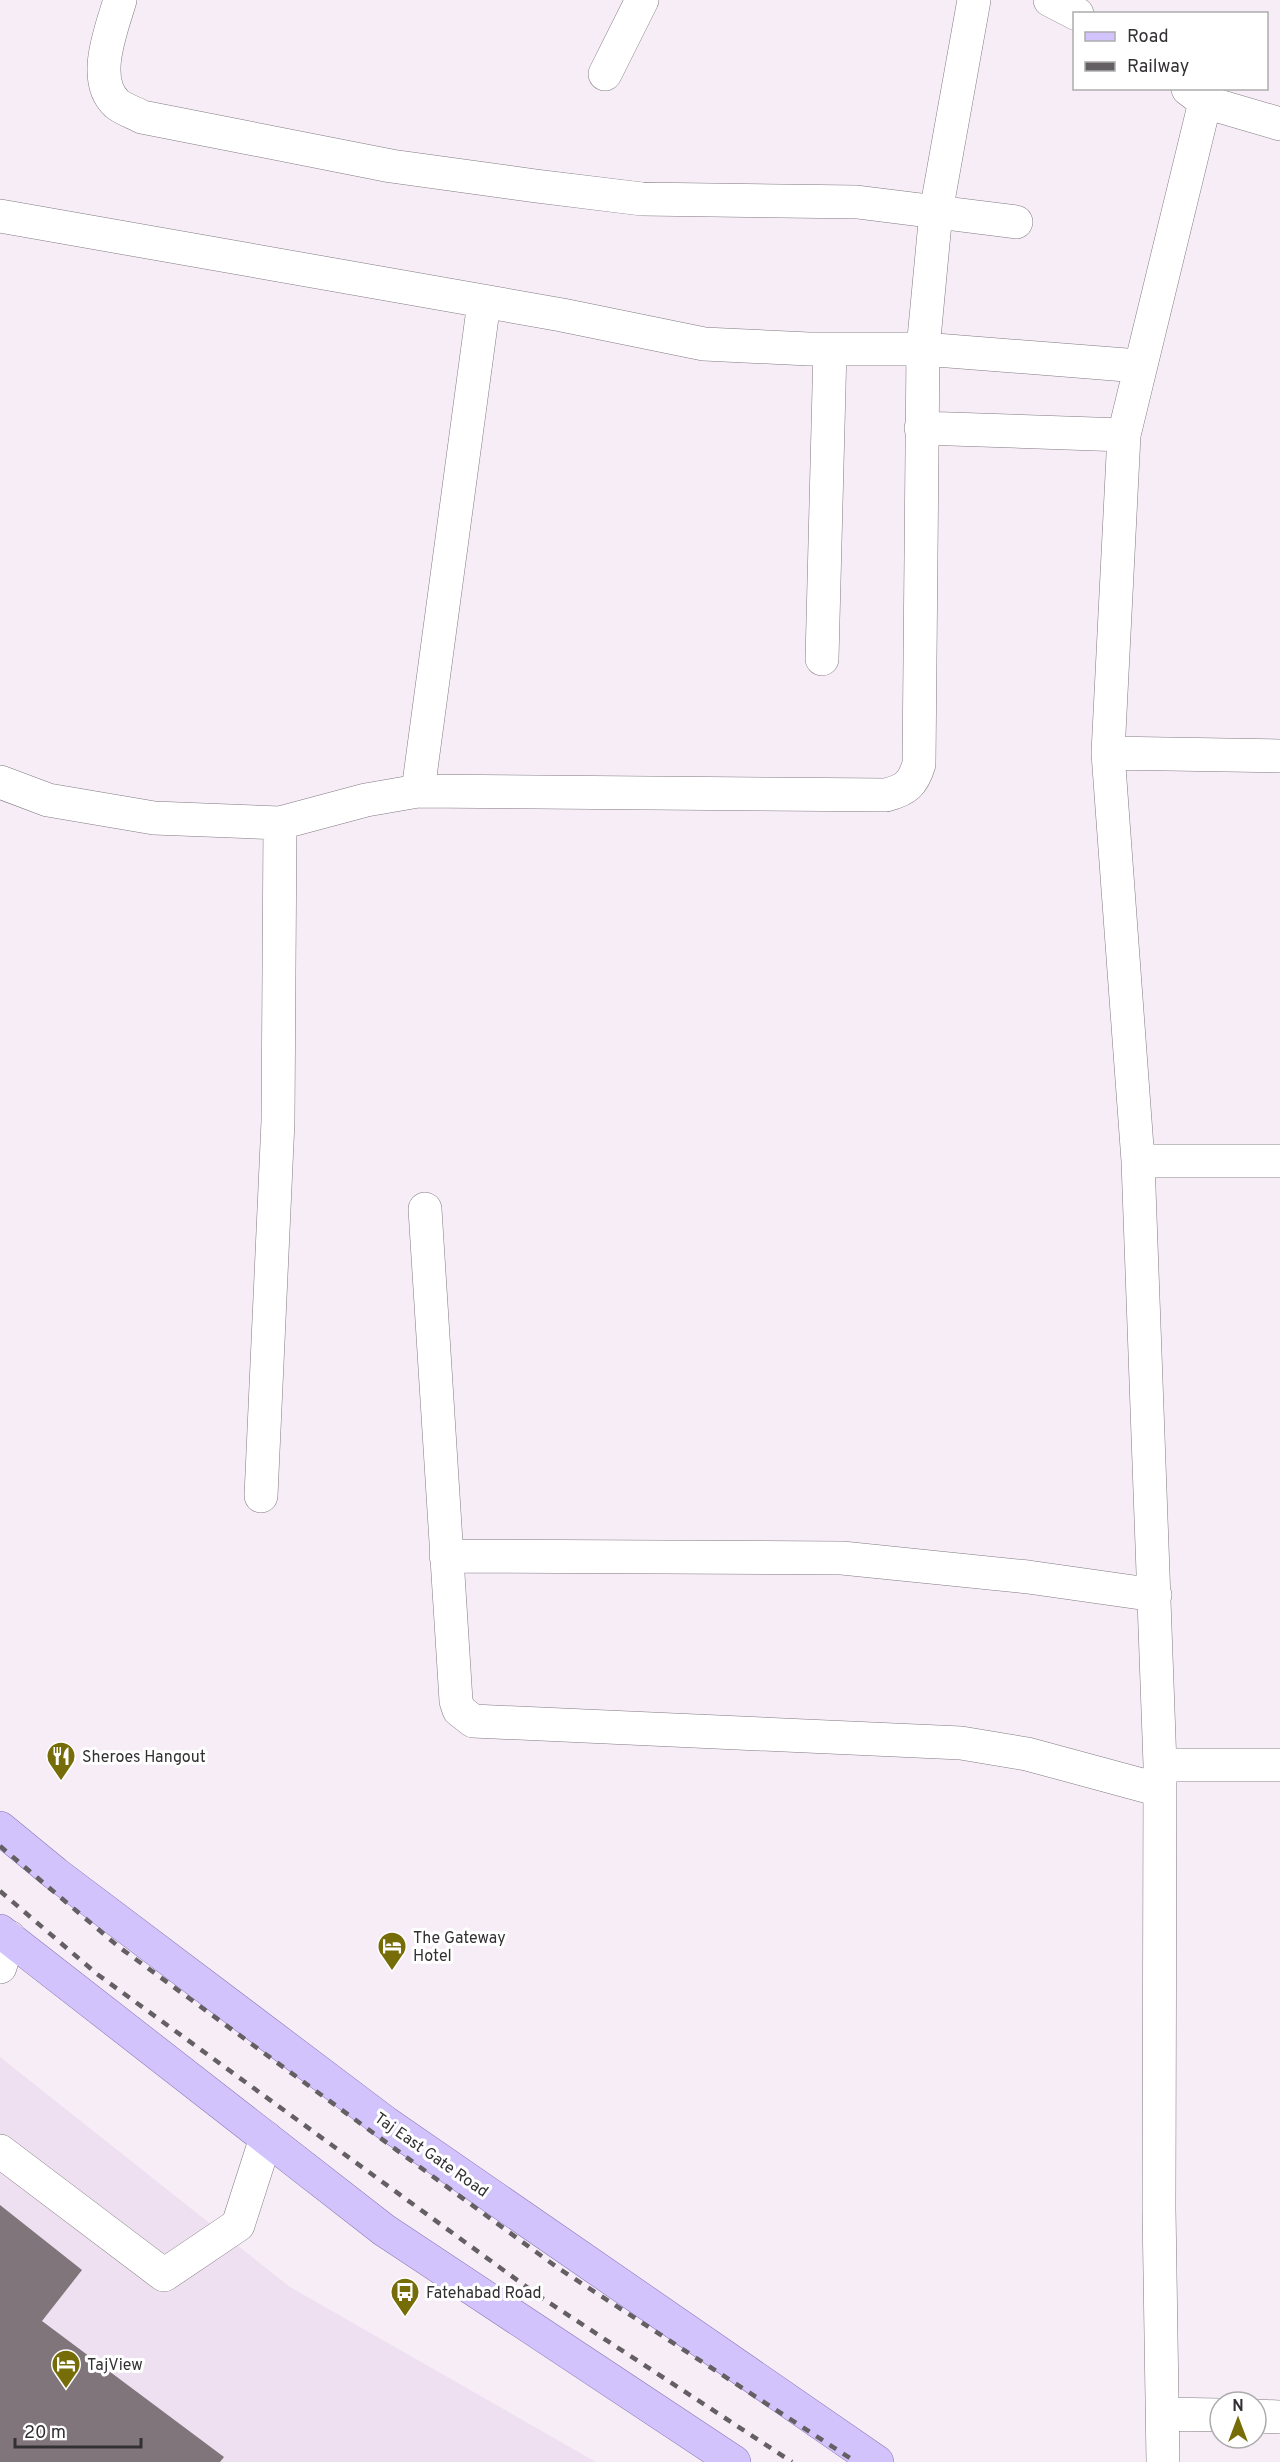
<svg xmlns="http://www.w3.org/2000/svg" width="1280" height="2462" viewBox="0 0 1280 2462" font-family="Overpass,sans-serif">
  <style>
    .built { fill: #eee0f0 }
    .building { fill: #80757a }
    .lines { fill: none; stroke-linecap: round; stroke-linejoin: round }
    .minor-casing { stroke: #827a82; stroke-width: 34 }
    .major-casing { stroke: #8876b5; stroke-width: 34 }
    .minor { stroke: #fff; stroke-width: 33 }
    .major { stroke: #d3c3fd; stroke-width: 33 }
    .rail { stroke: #635f63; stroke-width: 4.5; stroke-dasharray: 8 8; stroke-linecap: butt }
    .labels { text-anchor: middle; stroke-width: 6; stroke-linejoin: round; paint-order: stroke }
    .poi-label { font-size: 16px; fill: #333033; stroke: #fff; text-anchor: start }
    .street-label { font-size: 16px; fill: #333033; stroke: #fff }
  </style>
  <rect width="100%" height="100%" fill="#f6edf6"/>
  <path class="built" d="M0,2057L290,2287L596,2462H0Z"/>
  <path class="building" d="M0,2205L82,2270L42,2321L224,2457L220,2462H0Z"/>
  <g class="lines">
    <g class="minor-casing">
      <path id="minor" d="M120,0C112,28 90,80 117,104C123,109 135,113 142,117L391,166L536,186L642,199L857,202L1016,222
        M1050,0L1077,14
        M605,74L642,0
        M1188,89L1205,102L1280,124
        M0,216L562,315L704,344L809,349H923L1139,366
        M921,428L1124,435
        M822,659L830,349
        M1108,753L1280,756
        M0,782L48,800L154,818L280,823L366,800L418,791L886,795C906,790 913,784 919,764L923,349L936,212L974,0
        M418,791L484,302
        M1138,1161H1280
        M425,1209L456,1701L459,1710L473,1721L961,1743L1027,1754L1160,1790
        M261,1496L278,1121L280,823
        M446,1556L842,1558L1028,1577L1155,1595
        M1160,1765H1280
        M0,1967L9,1937
        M0,2151L164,2275L238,2225L266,2138
        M1163,2414L1220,2415
        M1256,2416L1280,2417
        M1163,2462L1159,2209L1160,1765L1138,1161L1108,753L1124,435L1205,102"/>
    </g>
    <g class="major-casing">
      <path id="major" d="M0,1828L56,1874L386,2123L877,2462
        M0,1931L384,2230L734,2462"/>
    </g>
    <use href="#minor" class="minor"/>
    <use href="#major" class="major"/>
    <path class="rail" d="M0,1846L119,1947L558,2268L856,2462
      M0,1891L97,1974L539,2296L792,2462"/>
  </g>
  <defs>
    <g id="restaurant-pin" transform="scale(1.5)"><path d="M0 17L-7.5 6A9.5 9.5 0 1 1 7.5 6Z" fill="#766d09" stroke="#fff"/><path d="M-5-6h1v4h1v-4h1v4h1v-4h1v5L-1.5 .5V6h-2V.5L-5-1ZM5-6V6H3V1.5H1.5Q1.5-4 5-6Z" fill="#fff"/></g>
    <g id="hotel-pin" transform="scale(1.5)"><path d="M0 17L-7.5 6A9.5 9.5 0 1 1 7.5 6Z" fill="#766d09" stroke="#fff"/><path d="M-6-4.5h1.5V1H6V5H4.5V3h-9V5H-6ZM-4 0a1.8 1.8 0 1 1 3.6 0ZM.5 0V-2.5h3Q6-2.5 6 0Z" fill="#fff"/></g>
    <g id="bus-pin" transform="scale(1.5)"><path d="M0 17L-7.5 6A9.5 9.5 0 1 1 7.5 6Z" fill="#766d09" stroke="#fff"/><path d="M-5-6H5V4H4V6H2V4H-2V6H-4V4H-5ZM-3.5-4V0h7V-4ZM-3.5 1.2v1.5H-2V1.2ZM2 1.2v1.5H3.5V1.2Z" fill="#fff"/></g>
  </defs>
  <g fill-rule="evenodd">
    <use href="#restaurant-pin" x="61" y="1756"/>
    <use href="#hotel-pin" x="392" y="1946"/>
    <use href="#bus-pin" x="405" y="2292"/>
    <use href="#hotel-pin" x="66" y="2364"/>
  </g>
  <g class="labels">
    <g class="poi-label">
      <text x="82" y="1762">Sheroes Hangout</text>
      <text x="413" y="1943">The Gateway<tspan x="413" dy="18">Hotel</tspan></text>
      <text x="426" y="2298">Fatehabad Road</text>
      <text x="87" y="2370">TajView</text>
    </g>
    <g class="street-label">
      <text transform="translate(432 2154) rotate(35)" y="6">Taj East Gate Road</text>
    </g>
  </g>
  <rect x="1073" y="12" width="195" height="78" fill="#ffffff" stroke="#adacad" stroke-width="1.5"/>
  <rect x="1085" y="32" width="30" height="9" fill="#d3c3fd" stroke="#adacad" stroke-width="1.5"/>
  <text x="1127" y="42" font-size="18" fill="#333033">Road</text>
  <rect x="1085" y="62" width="30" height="9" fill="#635f63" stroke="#adacad" stroke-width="1.5"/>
  <text x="1127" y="72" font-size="18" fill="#333033">Railway</text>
  <g transform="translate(1238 2420)"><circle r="28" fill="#ffffff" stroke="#adacad" stroke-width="1.5"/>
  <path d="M0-4.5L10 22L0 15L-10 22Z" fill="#766d09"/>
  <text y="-9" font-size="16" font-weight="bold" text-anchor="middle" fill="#333033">N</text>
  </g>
  <path d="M15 2438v9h126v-9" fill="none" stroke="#333033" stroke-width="3"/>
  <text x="24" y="2438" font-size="18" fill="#333033" stroke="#ffffff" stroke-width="4.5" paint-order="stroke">20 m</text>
</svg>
